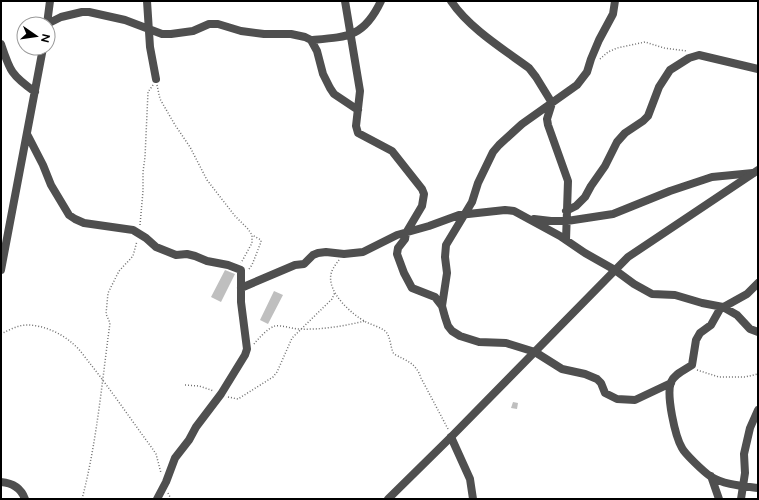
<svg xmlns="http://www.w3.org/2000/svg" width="759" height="500" viewBox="0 0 759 500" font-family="Figtree,sans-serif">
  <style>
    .building { fill: #bfbfbf }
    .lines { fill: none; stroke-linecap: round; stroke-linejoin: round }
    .path { stroke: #717171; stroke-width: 1.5; stroke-dasharray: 1 2; stroke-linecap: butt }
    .minor { stroke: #4f4f4f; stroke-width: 8 }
    .tertiary { stroke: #4f4f4f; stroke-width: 8 }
  </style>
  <rect width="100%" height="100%" fill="#fff"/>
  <path class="building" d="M225,270L235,274L221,302L211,297Z
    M274,291L283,295L268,324L260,320Z
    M513,402L518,403L517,409L511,408Z"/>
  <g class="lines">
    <path class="path" d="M600,59L608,52L617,48L645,42L664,48L687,51
      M157,85L160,99L175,125L190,147L207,180L235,216L248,229L252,235V243L241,263
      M140,225L143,191V172L145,157L148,92L153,85
      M339,260C336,264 332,269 331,274C327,292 351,314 366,322C372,325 380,327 385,331C391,336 390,348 394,354C407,361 416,363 421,378L448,429
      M249,269L252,265L261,242V240L252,235
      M1,334C9,330 18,325 27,325C43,325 61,333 72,343C80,349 86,359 92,366C113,393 132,421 152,448L156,454L161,473
      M254,344C259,338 268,328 275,326C283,325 292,329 300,329C321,330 344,326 365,321
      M697,370L719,377H745L758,374
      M185,385L199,386L214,391
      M228,397L238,399L273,377L277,372L292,338L332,299L335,292
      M168,493L171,499
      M82,499C97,442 102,381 110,323L106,314L108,293L119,271L133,256L137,241"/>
    <path class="minor" d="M147,1L150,47L156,79
      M345,1L360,91L356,126L358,133L392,151L422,189L424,194L422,206L406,233L405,239L398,248L397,254L404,273L412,288L435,297L442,306
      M451,1C469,28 503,49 529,68L536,77L552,103L547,119L548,125L568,181L566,240
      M615,1L613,14L599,40L591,59L587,72L577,85L522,124L499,145L493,152L478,183L472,202L446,245L445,257L447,273L442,306L445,317L448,326L452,331L460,336L479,342L506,343L535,352L562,369L585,374L597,379L601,383L605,393L617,399L635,400L671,383
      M47,24L61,17L82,12H89L125,20L162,34H171L193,31L209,24H218L241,31L264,34H291L305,37L311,40L317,51L323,74L330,88L334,94L358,110
      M47,24L50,1
      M311,40C348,37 364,37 381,1
      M1,44C10,71 11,75 35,92
      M27,134L43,165L51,185L69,215L75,219L84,223L133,230L146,238L156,247L176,255L187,254L195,256L207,261L228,265L241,270V302L247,349L245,355L221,394L196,427L189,440L175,458L166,482L157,499
      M566,211L576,206L585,197L591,186L605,166L617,142L625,133L643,121L648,116L659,87L670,70L689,58L699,55L758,69
      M534,219L551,221H567L613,214L670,191L712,177L753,173
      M1,270L43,48
      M758,283L747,294L720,309L711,325L700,333L696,340L692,365C685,370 675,373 671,382C666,395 675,436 682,448C685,454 704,472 710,476C724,485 742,486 758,488
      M241,288L295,265L304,264L313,255L318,253L326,252L344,254L363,252L397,235L429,226L459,215L505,210L514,211L560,236L585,253L615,270L634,284L652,294L675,295L702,303L723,307L737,315L750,329L758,332
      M451,437L470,479L473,499
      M711,476L719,499
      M1,482C13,483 21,488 25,499
      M741,499L745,473L744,454L750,428L758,410"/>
    <path class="tertiary" d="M388,499L451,437L628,257L758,170"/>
  </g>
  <rect width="759" height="500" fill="none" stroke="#000000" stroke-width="4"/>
  <g transform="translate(36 36) rotate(103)"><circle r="19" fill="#ffffff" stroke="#999999"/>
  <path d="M0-3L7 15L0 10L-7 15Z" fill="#000000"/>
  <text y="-6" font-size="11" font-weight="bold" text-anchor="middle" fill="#000000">N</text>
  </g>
</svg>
